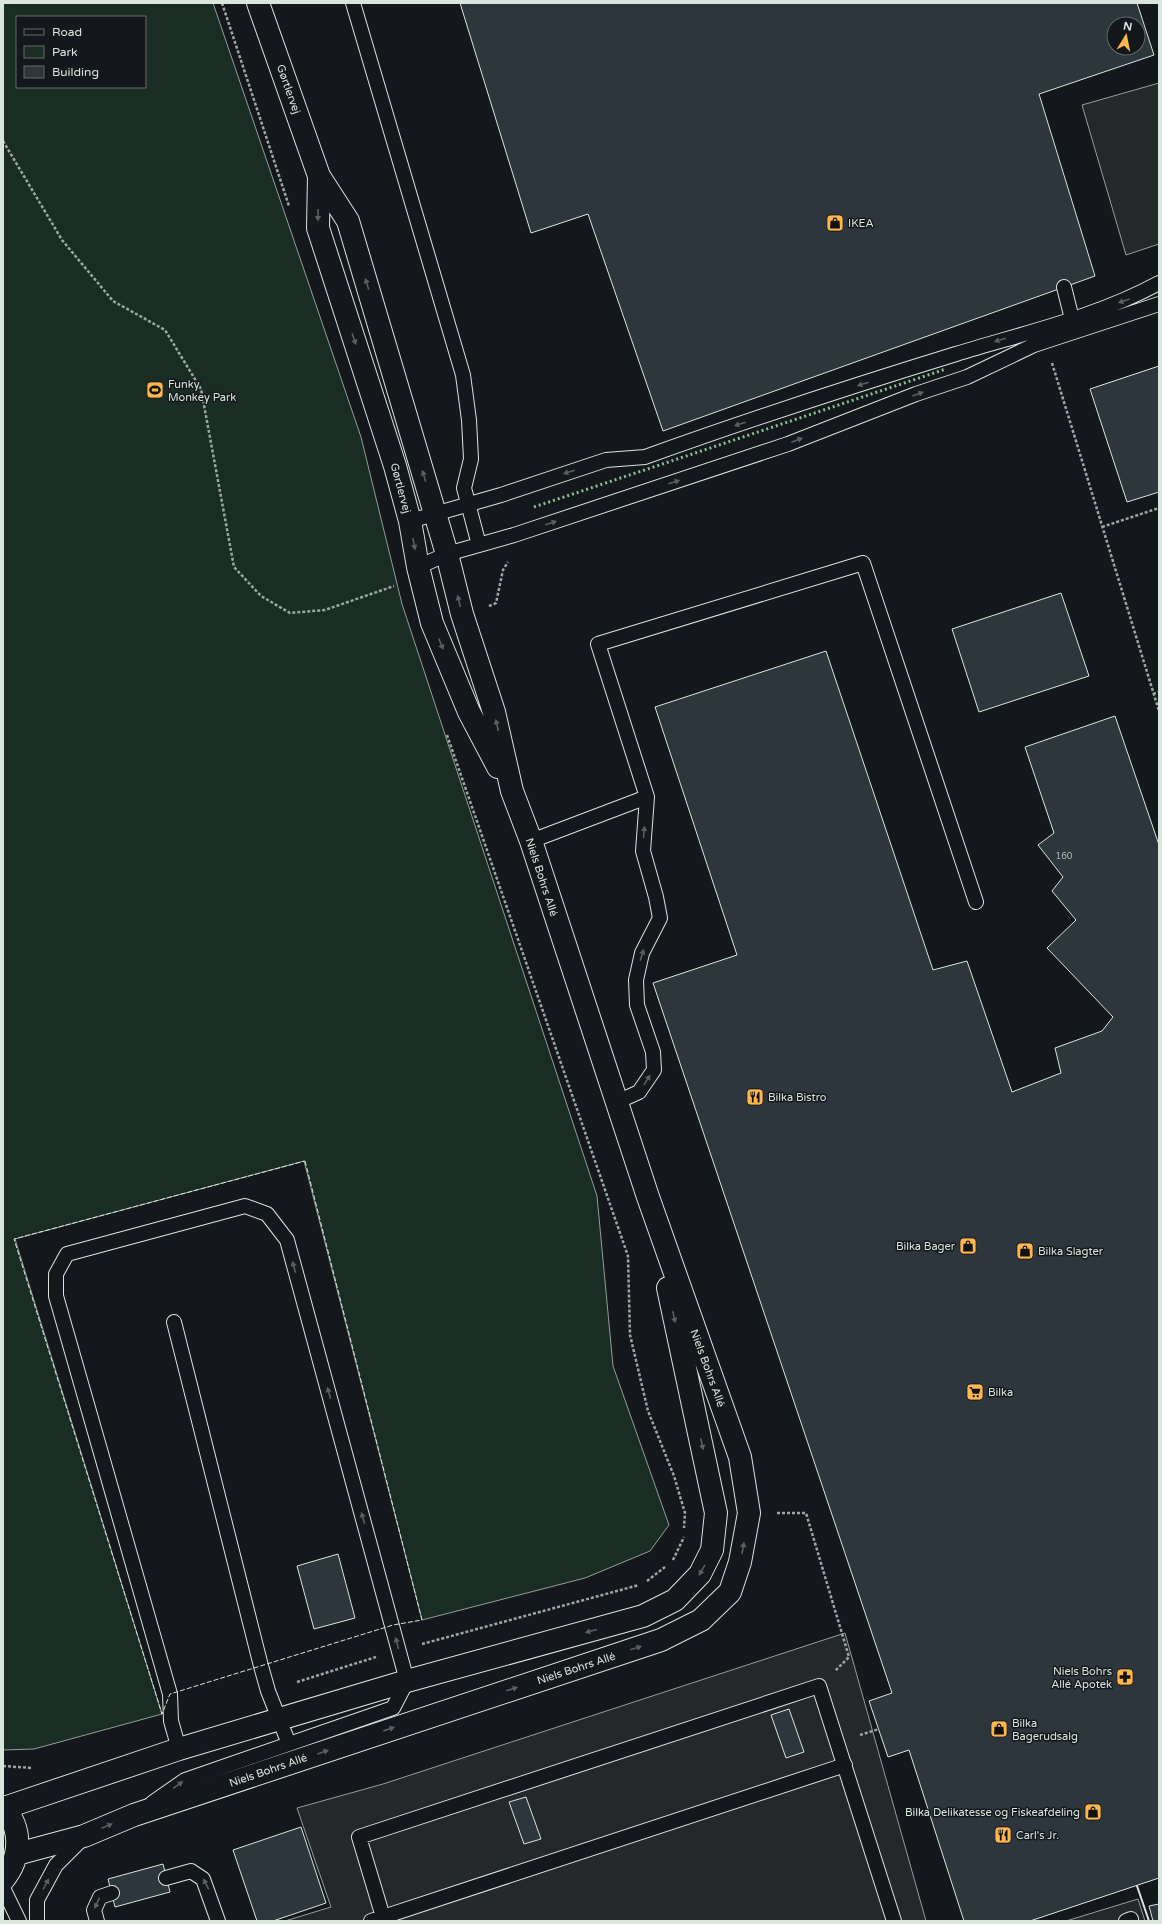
<svg xmlns="http://www.w3.org/2000/svg" width="1162" height="1924" viewBox="0 0 1162 1924" font-family="'Varela Round',sans-serif">
  <style>
    .green { fill: #1a2d24; stroke: #939e99; fill-rule: evenodd }
    .parking { fill: #24282b; stroke: #939e99 }
    .building { fill: #2c363c; stroke: #d8e6dc; fill-rule: evenodd }
    .lines { fill: none; stroke-linecap: round; stroke-linejoin: round }
    .service-casing { stroke: #d8e6dc; stroke-width: 16 }
    .tertiary-casing { stroke: #d8e6dc; stroke-width: 24 }
    .path { stroke: #9da8a2; stroke-width: 2.5; stroke-dasharray: 3 2; stroke-linecap: butt }
    .service { stroke: #14181c; stroke-width: 14 }
    .tertiary { stroke: #14181c; stroke-width: 22 }
    .hedge { stroke: #8ac095; stroke-width: 3; stroke-dasharray: 2 3; stroke-linecap: butt }
    .fence { stroke: #d8e6dc; stroke-width: 1; stroke-dasharray: 5 2; stroke-linecap: butt }
    .wall { stroke: #d8e6dc; stroke-width: 2 }
    .oneway { fill: #59605f }
    .labels { text-anchor: middle; stroke-width: 3; stroke-linejoin: round; paint-order: stroke }
    .number-label { font-size: 9px; fill: #adbab4 }
    .street-label { font-size: 11px; fill: #d8e6dc; stroke: #14181c }
    .poi-label { font-size: 11px; fill: #d8e6dc; stroke: #14181c; text-anchor: start }
  </style>
  <rect width="100%" height="100%" fill="#14181c"/>
  <path class="green" d="M3,3H213L361,437L402,604L597,1196L613,1366L669,1525L650,1551L585,1578L422,1620L304,1161L15,1239L162,1714L34,1749L3,1750ZM17,17H145V87H17Z"/>
  <path class="parking" d="M1159,83V244L1126,255L1082,105Z
    M845,1633L926,1921H285L331,1907L297,1808L383,1784Z
    M1138,1899L1145,1921H1066Z"/>
  <path class="building" d="M460,3H1137L1154,55L1039,94L1095,276L663,431L588,214L531,233ZM1114,24H1138V48H1114Z
    M1159,366V492L1127,502L1090,389Z
    M1061,593L1089,676L979,712L952,629Z
    M826,651L933,970L967,961L1012,1092L1061,1073L1055,1048L1102,1031L1113,1017L1047,948L1076,920L1052,891L1063,877L1038,845L1054,833L1025,747L1115,716L1159,845V1878L1030,1921H964L909,1750L888,1757L869,1701L892,1693L653,983L737,955L655,707Z
    M338,1554L355,1618L314,1629L297,1566Z
    M789,1709L804,1752L786,1758L771,1715Z
    M526,1797L541,1839L524,1844L509,1802Z
    M301,1827L326,1903L273,1921H257L233,1850Z
    M163,1864L170,1892L115,1907L108,1879Z
    M1159,1904V1921H1153L1149,1906Z"/>
  <g class="lines">
    <g class="service-casing">
      <path id="service" d="M353,3L463,375L469,420L471,459L464,488L479,545
        M1064,287L1074,327
        M410,521L501,495L606,460L645,457C748,420 852,386 956,354C1024,333 1097,317 1159,283
        M418,567L447,554L514,535L788,444L916,394L967,377L1034,345L1159,304
        M531,841L647,797L598,644L863,563L976,902
        M617,1102L639,1092L654,1070L653,1052L637,1005L636,980L642,953L660,918L656,897L643,851L647,797
        M174,1322L261,1666L268,1691L289,1744
        M152,1803L185,1780L393,1708L407,1681L287,1240L267,1214L245,1206L67,1254L56,1274V1296L170,1694L171,1721L179,1749
        M166,1878L191,1871L203,1879L218,1921
        M3,1888L19,1921
        M383,1917L359,1837L819,1686L894,1921
        M37,1921V1900L56,1865L82,1839
        M97,1921L94,1910L100,1897L112,1893
        M371,1921L845,1765
        M1126,1921L1131,1919V1921"/>
    </g>
    <g class="tertiary-casing">
      <path id="tertiary" d="M319,176L318,228L395,466L410,521L418,567L432,623L469,712L498,767
        M3,1807C23,1829 21,1858 3,1880
        M4,1808L179,1749L407,1681L643,1616L675,1600L700,1574L712,1550L716,1513L668,1288
        M17,1854L84,1836L134,1815L661,1640L701,1620L730,1592L740,1562L749,1513L740,1457L648,1197L531,841L512,791L494,712L462,614L447,554L348,221L319,176L258,3"/>
    </g>
    <path class="path" d="M222,3L289,206
      M3,141L62,240L113,301L165,330L201,389L234,567L261,596L290,613L325,610L394,586
      M1052,363L1159,711
      M1102,527L1159,508
      M489,606L496,603L503,570L508,562
      M1153,694L1159,692
      M447,735L628,1256L630,1335L648,1411L674,1476L685,1513L684,1528
      M777,1513H806L849,1657L835,1671
      M673,1560L684,1537
      M647,1581L665,1567
      M422,1644L639,1585
      M297,1682L376,1657
      M860,1735L879,1729
      M3,1766L32,1768"/>
    <use href="#service" class="service"/>
    <use href="#tertiary" class="tertiary"/>
    <path class="hedge" d="M534,507L946,369"/>
    <path class="fence" d="M305,1161L422,1620L393,1625L170,1694L162,1714L14,1239Z"/>
    <path class="wall" d="M1137,1886L1149,1921"/>
  </g>
  <defs><path id="oneway-solid" d="M-6-.8H1V-3.2L6.5 0L1 3.2V.8H-6Z"/></defs>
  <g class="oneway">
    <use href="#oneway-solid" transform="translate(318 215) rotate(91)"/>
    <use href="#oneway-solid" transform="translate(367 284) rotate(-107)"/>
    <use href="#oneway-solid" transform="translate(1124 301) rotate(161)"/>
    <use href="#oneway-solid" transform="translate(354 339) rotate(72)"/>
    <use href="#oneway-solid" transform="translate(1000 340) rotate(163)"/>
    <use href="#oneway-solid" transform="translate(863 384) rotate(162)"/>
    <use href="#oneway-solid" transform="translate(918 394) rotate(-20)"/>
    <use href="#oneway-solid" transform="translate(740 424) rotate(162)"/>
    <use href="#oneway-solid" transform="translate(797 440) rotate(-21)"/>
    <use href="#oneway-solid" transform="translate(569 472) rotate(162)"/>
    <use href="#oneway-solid" transform="translate(424 476) rotate(-106)"/>
    <use href="#oneway-solid" transform="translate(674 482) rotate(-18)"/>
    <use href="#oneway-solid" transform="translate(551 523) rotate(-18)"/>
    <use href="#oneway-solid" transform="translate(414 544) rotate(80)"/>
    <use href="#oneway-solid" transform="translate(459 601) rotate(-104)"/>
    <use href="#oneway-solid" transform="translate(441 644) rotate(68)"/>
    <use href="#oneway-solid" transform="translate(497 725) rotate(-103)"/>
    <use href="#oneway-solid" transform="translate(644 832) rotate(-85)"/>
    <use href="#oneway-solid" transform="translate(642 955) rotate(-73)"/>
    <use href="#oneway-solid" transform="translate(647 1080) rotate(-58)"/>
    <use href="#oneway-solid" transform="translate(294 1267) rotate(-105)"/>
    <use href="#oneway-solid" transform="translate(674 1317) rotate(78)"/>
    <use href="#oneway-solid" transform="translate(329 1393) rotate(-105)"/>
    <use href="#oneway-solid" transform="translate(702 1444) rotate(78)"/>
    <use href="#oneway-solid" transform="translate(363 1518) rotate(-105)"/>
    <use href="#oneway-solid" transform="translate(743 1548) rotate(-80)"/>
    <use href="#oneway-solid" transform="translate(702 1570) rotate(120)"/>
    <use href="#oneway-solid" transform="translate(591 1631) rotate(165)"/>
    <use href="#oneway-solid" transform="translate(397 1643) rotate(-104)"/>
    <use href="#oneway-solid" transform="translate(636 1648) rotate(-18)"/>
    <use href="#oneway-solid" transform="translate(512 1689) rotate(-18)"/>
    <use href="#oneway-solid" transform="translate(389 1729) rotate(-19)"/>
    <use href="#oneway-solid" transform="translate(323 1752) rotate(-19)"/>
    <use href="#oneway-solid" transform="translate(178 1785) rotate(-34)"/>
    <use href="#oneway-solid" transform="translate(107 1826) rotate(-23)"/>
    <use href="#oneway-solid" transform="translate(46 1884) rotate(-62)"/>
    <use href="#oneway-solid" transform="translate(206 1884) rotate(-117)"/>
    <use href="#oneway-solid" transform="translate(97 1903) rotate(115)"/>
  </g>
  <defs>
    <g id="shop-square" transform="scale(0.9)"><rect x="-9" y="-9" width="18" height="18" rx="4" fill="#ffb74d" stroke="#14181c"/><path d="M-5-2.5h2.3a2.7 3.5 0 0 1 5.4 0H5L5.5 6h-11ZM-1.5-2.5h3a1.5 2.3 0 0 0-3 0Z" fill="#111"/></g>
    <g id="stadium-square" transform="scale(0.9)"><rect x="-9" y="-9" width="18" height="18" rx="4" fill="#ffb74d" stroke="#14181c"/><path d="M0-5a6.5 5 0 1 0 0 10a6.5 5 0 1 0 0-10ZM-3.5-1.8h7v3.6h-7Z" fill="#111"/></g>
    <g id="restaurant-square" transform="scale(0.9)"><rect x="-9" y="-9" width="18" height="18" rx="4" fill="#ffb74d" stroke="#14181c"/><path d="M-5-6h1v4h1v-4h1v4h1v-4h1v5L-1.5 .5V6h-2V.5L-5-1ZM5-6V6H3V1.5H1.5Q1.5-4 5-6Z" fill="#111"/></g>
    <g id="supermarket-square" transform="scale(0.9)"><rect x="-9" y="-9" width="18" height="18" rx="4" fill="#ffb74d" stroke="#14181c"/><path d="M-6-5.5h2.5l.6 2H6L4.5 2H-2.5L-4.4-4H-6ZM-1.5 3.2a1.3 1.3 0 1 0 .1 0ZM3 3.2a1.3 1.3 0 1 0 .1 0Z" fill="#111"/></g>
    <g id="pharmacy-square" transform="scale(0.9)"><rect x="-9" y="-9" width="18" height="18" rx="4" fill="#ffb74d" stroke="#14181c"/><path d="M-2-6h4v4h4v4h-4v4h-4v-4h-4v-4h4Z" fill="#111"/></g>
  </defs>
  <g fill-rule="evenodd">
    <use href="#shop-square" x="835" y="223"/>
    <use href="#stadium-square" x="155" y="390"/>
    <use href="#restaurant-square" x="755" y="1097"/>
    <use href="#shop-square" x="968" y="1246"/>
    <use href="#shop-square" x="1025" y="1251"/>
    <use href="#supermarket-square" x="975" y="1392"/>
    <use href="#pharmacy-square" x="1125" y="1677"/>
    <use href="#shop-square" x="999" y="1729"/>
    <use href="#shop-square" x="1093" y="1812"/>
    <use href="#restaurant-square" x="1003" y="1835"/>
  </g>
  <g class="labels">
    <g class="number-label">
      <text x="1064" y="859">160</text>
    </g>
    <g class="street-label">
      <text transform="translate(289 89) rotate(71)" y="4">Gørtlervej</text>
      <text transform="translate(401 488) rotate(75)" y="4">Gørtlervej</text>
      <text transform="translate(542 877) rotate(72)" y="4">Niels Bohrs Allé</text>
      <text transform="translate(708 1368) rotate(70)" y="4">Niels Bohrs Allé</text>
      <text transform="translate(576 1668) rotate(-18)" y="4">Niels Bohrs Allé</text>
      <text transform="translate(268 1770) rotate(-19)" y="4">Niels Bohrs Allé</text>
    </g>
    <g class="poi-label">
      <text x="848" y="227">IKEA</text>
      <text x="168" y="388">Funky<tspan x="168" dy="13">Monkey Park</tspan></text>
      <text x="768" y="1101">Bilka Bistro</text>
      <text x="955" y="1250" text-anchor="end">Bilka Bager</text>
      <text x="1038" y="1255">Bilka Slagter</text>
      <text x="988" y="1396">Bilka</text>
      <text x="1112" y="1675" text-anchor="end">Niels Bohrs<tspan x="1112" dy="13">Allé Apotek</tspan></text>
      <text x="1012" y="1727">Bilka<tspan x="1012" dy="13">Bagerudsalg</tspan></text>
      <text x="1080" y="1816" text-anchor="end">Bilka Delikatesse og Fiskeafdeling</text>
      <text x="1016" y="1839">Carl's Jr.</text>
    </g>
  </g>
  <rect width="1162" height="1924" fill="none" stroke="#d8e6dc" stroke-width="8"/>
  <rect x="16" y="16" width="130" height="72" fill="#14181c" stroke="#626a69"/>
  <rect x="24" y="29" width="20" height="6" fill="#14181c" stroke="#626a69"/>
  <text x="52" y="36" font-size="12" fill="#d8e6dc">Road</text>
  <rect x="24" y="46" width="20" height="12" fill="#1a2d24" stroke="#626a69"/>
  <text x="52" y="56" font-size="12" fill="#d8e6dc">Park</text>
  <rect x="24" y="66" width="20" height="12" fill="#2c363c" stroke="#626a69"/>
  <text x="52" y="76" font-size="12" fill="#d8e6dc">Building</text>
  <g transform="translate(1126 36) rotate(10)"><circle r="19" fill="#14181c" stroke="#626a69"/>
  <path d="M0-3L7 15L0 10L-7 15Z" fill="#ffb74d"/>
  <text y="-6" font-size="11" font-weight="bold" text-anchor="middle" fill="#d8e6dc">N</text>
  </g>
</svg>
